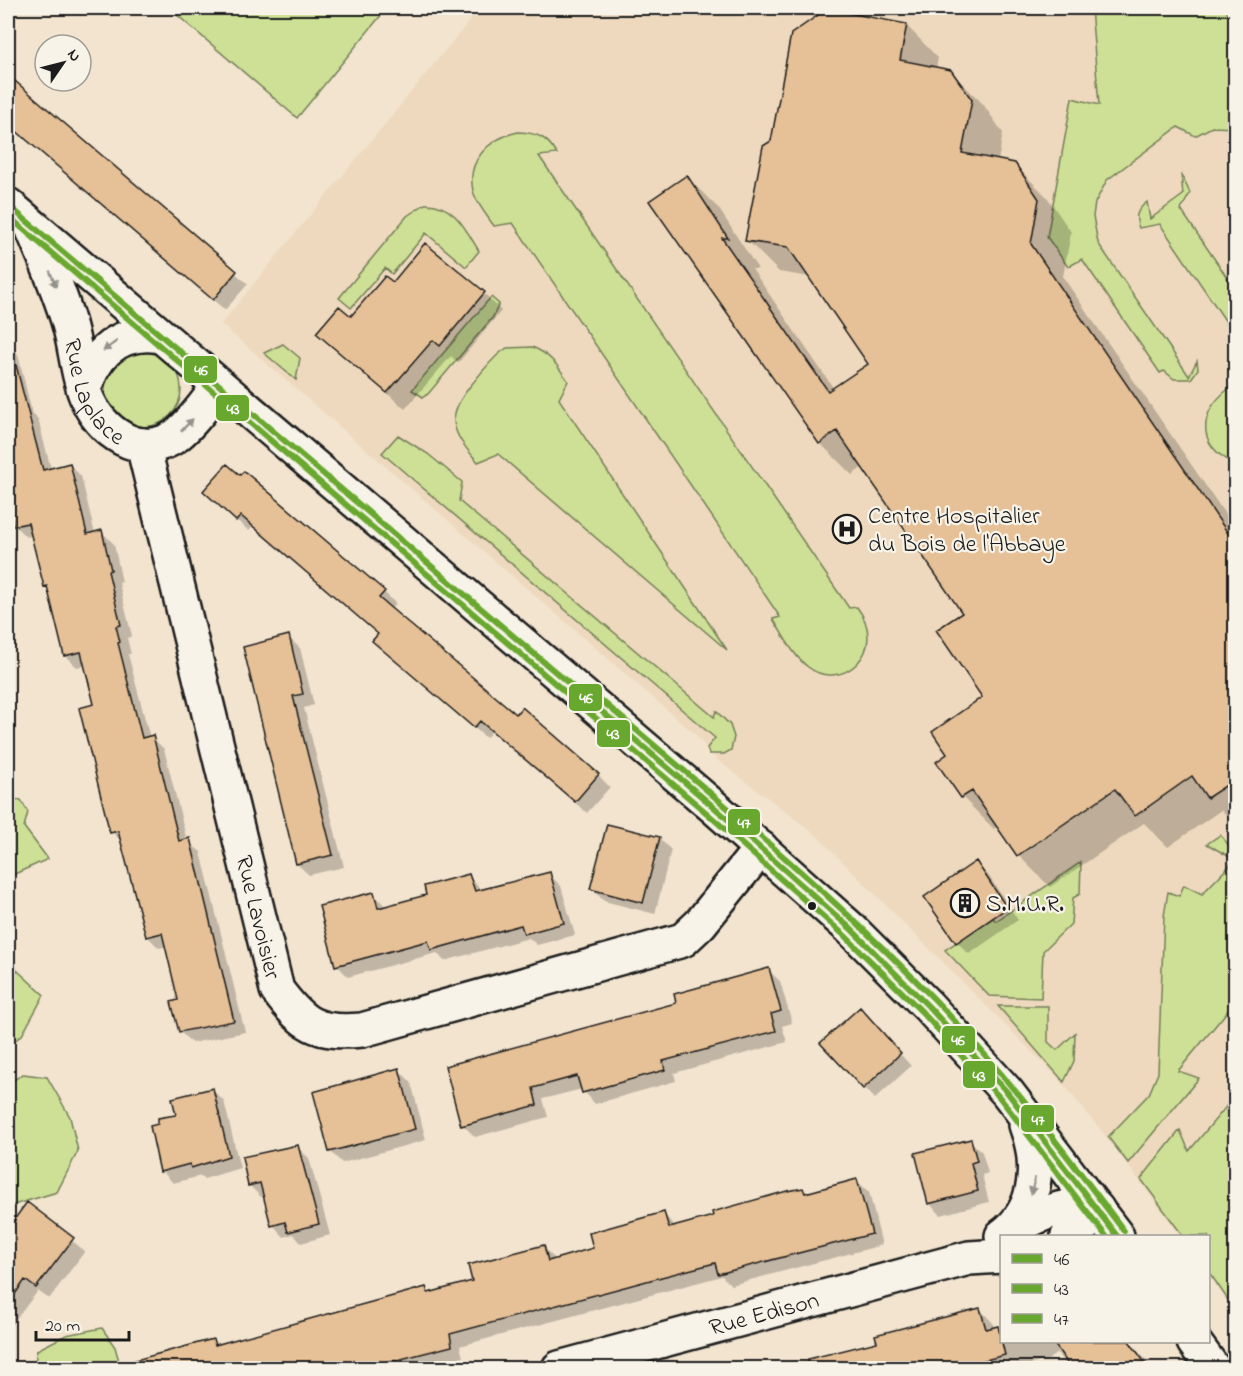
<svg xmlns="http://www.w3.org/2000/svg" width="1243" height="1376" viewBox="0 0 1243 1376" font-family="'Indie Flower',sans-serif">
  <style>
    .built { fill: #eed9be }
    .green { fill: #cde095; stroke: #747e58; stroke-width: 1.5 }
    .shadow { fill: #0003 }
    .building { fill: #e6c096; stroke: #1c1c1c; stroke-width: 1.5 }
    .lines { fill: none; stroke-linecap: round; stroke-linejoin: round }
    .street-casing { stroke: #1c1c1c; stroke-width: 38 }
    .street { stroke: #f7f3e8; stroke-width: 33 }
    .bus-1-casing { stroke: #f7f3e8; stroke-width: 10 }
    .bus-2-casing { stroke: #f7f3e8; stroke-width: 10 }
    .bus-3-casing { stroke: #f7f3e8; stroke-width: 10 }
    .bus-1 { stroke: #69a82f; stroke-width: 6 }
    .bus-2 { stroke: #69a82f; stroke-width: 6 }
    .bus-3 { stroke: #69a82f; stroke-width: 6 }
    .oneway { fill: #94928c }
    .bus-dot { fill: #1c1c1c; stroke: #f7f3e8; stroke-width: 2 }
    .labels { text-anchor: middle; stroke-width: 4.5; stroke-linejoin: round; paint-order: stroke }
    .street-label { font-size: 24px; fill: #1c1c1c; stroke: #f7f3e8 }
    .poi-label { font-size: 24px; fill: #1c1c1c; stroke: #f7f3e8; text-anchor: start }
    .line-badge { stroke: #f7f3e8; stroke-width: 2 }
    .badge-label { font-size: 16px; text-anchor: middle; font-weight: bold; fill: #fff }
  </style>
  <rect width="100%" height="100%" fill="#f2e4cf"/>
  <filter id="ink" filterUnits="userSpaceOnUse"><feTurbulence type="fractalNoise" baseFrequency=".0167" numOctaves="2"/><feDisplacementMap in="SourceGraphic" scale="12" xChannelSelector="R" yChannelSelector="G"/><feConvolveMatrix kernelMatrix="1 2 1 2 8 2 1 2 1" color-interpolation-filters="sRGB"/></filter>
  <g filter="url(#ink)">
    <path class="built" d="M480,8H1220L1236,35L1235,1313L1209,1275L1208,1236H1181L1108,1139L1059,1079L814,833L716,759L696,735L221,324Z"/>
    <path class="green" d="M169,8H387L297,118Z
      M1091,8H1225L1235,26V128L1212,127L1195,136L1178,127L1107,180L1095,203L1093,216L1098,243L1189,376L1197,361L1198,369L1191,379H1174L1164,371L1160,373L1082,259L1068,267L1047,237L1072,98L1099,105Z
      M518,132C538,133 547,137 557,154L539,156L849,608L857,607C890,651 841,693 808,667C793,656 783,634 773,619L780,617L513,223L494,226C487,216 478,205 474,194C464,162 489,138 518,132Z
      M1181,174L1190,193L1181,210L1235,289V335L1160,224L1139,228C1134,216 1137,210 1147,202L1150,219L1183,195Z
      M425,204C454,203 466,230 479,251L466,267L426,233L392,274L385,268L351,308L339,298L407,216Z
      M491,297L499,304L493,317L428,394L423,397L412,390Z
      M283,344L300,358L296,380L264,353Z
      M532,347C550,354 558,366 568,381L559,399L727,650L498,454L478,462C451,432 444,417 472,384C481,373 490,361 501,352L507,348Z
      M105 389a38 38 0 1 1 76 0a38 38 0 1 1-76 0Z
      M1235,384V464C1192,443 1200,408 1235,384Z
      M398,435L428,454L462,482L459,501L714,717L716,711L730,725L734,737L731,750L724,754H709L707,748L715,738L382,453Z
      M8,799L21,800L28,812L24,827L48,859L8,877Z
      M1220,835L1235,852V1002L1178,1071L1199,1078L1128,1163L1108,1137L1149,1094L1158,1073L1164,916L1168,892L1179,896L1184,885L1202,894L1235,860L1207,844Z
      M1081,862L1080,894L1073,898L1071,924L1043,951L1041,998L989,996L945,950L993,918L996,921Z
      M8,962L44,995L22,1035L8,1046Z
      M998,1006H1048V1042L1057,1050L1075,1033L1074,1061L1064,1082Z
      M23,1074L47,1077L70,1117L78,1151L57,1192L10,1206L8,1205V1084Z
      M1235,1096V1310L1209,1272L1208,1236H1183L1141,1179L1180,1130L1189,1151Z
      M102,1328L115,1347L121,1368H34L37,1350L66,1335Z"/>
    <path class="shadow" d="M906,25L938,58L936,68L950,71L983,104L1003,133L998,161L1014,164L1047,197L1071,232L1063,277L1236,530V824L1221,810L1168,847L1144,823L1050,887L1018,855L998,826L994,829L962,797L949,755L984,698L964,613L863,467L852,475L820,443L687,177L719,209L758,269H752L834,389L870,364L810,277L779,272L747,240Z
      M8,77L248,284L225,310L8,125Z
      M394,284L484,293L501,311L458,363L451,356L405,409L318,333L351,318Z
      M8,343L18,354L32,413L38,419L51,469L70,465L81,476L95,534L102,532L114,544L122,582L119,583L132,636L127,638L131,654H128L150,738L152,737L164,749L187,841L201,852L245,1032L192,1043L180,1032L179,1002L167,946L159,948L147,936L123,843L112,832L96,705L86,665L77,667L65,656L50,591L45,586L32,536L26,537L14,525L8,497Z
      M244,473L384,592L396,604L391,609L516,716L522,710L598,775L610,787L587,813L492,731L486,738L386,652L380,634L253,526L249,531L217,503Z
      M288,637L300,648L314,705L304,708L344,867L309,875L297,864L245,648Z
      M659,838L671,850L655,914L604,901L592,889Z
      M976,863L988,875L1018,920L969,954L957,942Z
      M549,874L561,886L575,935L537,945L529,938L444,961L437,953L348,977L337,965L373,893L386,907L428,896L469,876L482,891Z
      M768,970L780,981L792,1023L782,1026L787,1042L674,1073L676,1081L595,1104L582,1089L543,1099L548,1117L475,1137L463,1125L678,1004Z
      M871,1021L911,1066L875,1099L864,1087Z
      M399,1070L411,1082L426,1140L342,1163L330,1151Z
      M212,1090L224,1101L240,1168L204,1179L201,1176L173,1183L162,1171L177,1116Z
      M970,1141L982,1152L988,1173L982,1175L989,1202L941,1215L930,1204Z
      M297,1147L309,1158L330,1235L301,1243L293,1234L284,1237L273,1225L265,1196L261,1197L249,1185Z
      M857,1181L869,1192L882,1245L731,1285L722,1276L460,1346L463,1357L420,1368H156L153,1354L213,1340L218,1346L426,1289L430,1294L474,1283L543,1247L556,1260L594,1249L664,1214L676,1228L803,1190L807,1194Z
      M27,1205L85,1251L49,1299L38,1291L8,1329V1231Z
      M980,1309L993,1323L994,1328L1002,1332V1342H1129L1154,1368H1068L1057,1353L1048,1360L1017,1368H784L879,1343Z"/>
    <path class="building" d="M827,9L907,24L900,60L951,70L972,100L962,153L1015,163L1039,199L1031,244L1236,545V779L1207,798L1192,776L1135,816L1115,789L1017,856L972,791L961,798L936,762L947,754L932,732L982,697L936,630L962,613L837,431L819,444L649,201L687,175L728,238H722L828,391L868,364L788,247L745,241L763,146L771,141L791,34Z
      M8,75L237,271L213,300L8,124Z
      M425,243L485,292L440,346L433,340L387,393L316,333L339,306L351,316L385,276L393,282Z
      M16,365L43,470L70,463L87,534L102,530L111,570L108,571L121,625L116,626L120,642L118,643L142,738L153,735L179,841L190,838L234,1021L179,1032L171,1002L178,1000L162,933L146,937L118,831L110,833L79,708L94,704L81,652L64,656L47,586L44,587L28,523L13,526L8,503V366Z
      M227,464L240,475L244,471L385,591L379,598L516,714L522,707L599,774L575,802L480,721L474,728L372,641L378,634L241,516L236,521L203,491Z
      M289,635L303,694L293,696L333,855L296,864L243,647Z
      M607,824L660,837L643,903L590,889Z
      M976,861L1007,908L956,943L924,897Z
      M550,872L564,923L524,934L521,925L431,950L428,941L335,966L319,906L374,892L378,908L426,895L424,886L469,874L475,891Z
      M769,968L781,1011L771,1014L776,1031L663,1061L665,1070L582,1093L577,1076L533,1088L537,1105L461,1126L445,1066L676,1003L674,994Z
      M860,1007L901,1053L863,1089L820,1043Z
      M399,1068L415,1129L329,1152L313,1092Z
      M213,1088L229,1156L191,1168L190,1164L160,1172L150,1126L158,1124V1118L176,1115L172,1098Z
      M971,1139L977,1161L971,1163L978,1191L928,1204L915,1153Z
      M298,1145L319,1224L288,1232L285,1222L271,1226L260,1183L248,1186L242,1157Z
      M857,1179L872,1234L718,1274L715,1263L658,1278L450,1334L452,1346L366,1368H133L132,1361L213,1339L215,1345L426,1287L428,1293L472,1281L468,1265L544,1245L548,1261L593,1248L589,1233L664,1212L669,1228L713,1216L712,1212L787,1191L803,1188L805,1193Z
      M27,1202L74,1238L36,1288L25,1280L8,1304V1228Z
      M980,1308L986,1329L998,1326L1005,1355L954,1368H809L808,1359L877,1342L875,1335Z
      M1052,1341H1129L1149,1368H1071Z"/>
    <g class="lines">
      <g class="street-casing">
        <g id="street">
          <path d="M8,205L715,808L850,928L928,1006L1007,1092L1117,1236"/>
          <path id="s1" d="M33,230C46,261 60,292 69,324C76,348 77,374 86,396C99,431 141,462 177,435C193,422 206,403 219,386"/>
          <path d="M84,390C95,353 119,329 160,336"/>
          <path id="s2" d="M143,445L277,990C303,1025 317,1034 362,1030L683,940L700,924L761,848"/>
          <path d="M1009,1231C1035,1217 1067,1199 1097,1209L1084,1225L1068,1236"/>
          <path d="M1002,1236C1038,1210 1041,1164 1026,1125"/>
          <path d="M1194,1342L1213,1368"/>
          <path id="s3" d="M559,1368L969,1258L1002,1256"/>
        </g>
      </g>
      <use href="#street" class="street"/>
      <g class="bus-1-casing">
        <path id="bus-1" d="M8,205L715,808L850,928L928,1006L1007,1092L1117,1236"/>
      </g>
      <g class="bus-2-casing">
        <path id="bus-2" d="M8,216L709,815L844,935L922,1012L1000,1098L1106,1236"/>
      </g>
      <g class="bus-3-casing">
        <path id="bus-3" d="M602,701C715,797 830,892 934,999C1003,1071 1064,1151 1124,1231"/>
      </g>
      <use href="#bus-1" class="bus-1"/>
      <use href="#bus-2" class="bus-2"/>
      <use href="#bus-3" class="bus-3"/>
    </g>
    <defs><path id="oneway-solid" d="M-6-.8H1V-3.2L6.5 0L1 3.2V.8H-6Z" transform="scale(1.5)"/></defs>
    <g class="oneway">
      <use href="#oneway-solid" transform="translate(53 279) rotate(68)"/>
      <use href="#oneway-solid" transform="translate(110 346) rotate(144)"/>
      <use href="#oneway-solid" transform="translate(187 425) rotate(-46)"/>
      <use href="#oneway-solid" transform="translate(1033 1186) rotate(102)"/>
    </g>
  </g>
  <defs>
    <g id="hospital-ring" transform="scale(1.5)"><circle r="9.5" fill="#f7f3e8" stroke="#1c1c1c" stroke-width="1.5"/><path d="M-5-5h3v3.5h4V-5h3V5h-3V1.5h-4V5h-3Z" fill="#1c1c1c"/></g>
    <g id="building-ring" transform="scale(1.5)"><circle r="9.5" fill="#f7f3e8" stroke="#1c1c1c" stroke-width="1.5"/><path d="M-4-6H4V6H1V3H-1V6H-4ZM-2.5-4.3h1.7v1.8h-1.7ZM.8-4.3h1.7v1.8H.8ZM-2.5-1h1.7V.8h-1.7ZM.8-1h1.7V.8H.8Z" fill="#1c1c1c"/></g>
  </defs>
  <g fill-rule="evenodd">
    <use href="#hospital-ring" x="847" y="529"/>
    <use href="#building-ring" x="965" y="903"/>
  </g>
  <circle class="bus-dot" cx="812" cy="906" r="5"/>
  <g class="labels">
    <g class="street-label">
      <text dy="8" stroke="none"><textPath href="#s1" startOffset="174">Rue Laplace</textPath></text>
      <text dy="8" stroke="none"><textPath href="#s2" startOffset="486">Rue Lavoisier</textPath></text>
      <text dy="8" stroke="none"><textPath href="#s3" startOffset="212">Rue Edison</textPath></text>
    </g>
    <g class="poi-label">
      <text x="868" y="523">Centre Hospitalier<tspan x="868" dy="28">du Bois de l'Abbaye</tspan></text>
      <text x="986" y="911">S.M.U.R.</text>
    </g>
  </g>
  <g class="line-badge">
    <rect x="183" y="355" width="35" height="29" rx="6" fill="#69a82f"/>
    <rect x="215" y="394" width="35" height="28" rx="6" fill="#69a82f"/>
    <rect x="568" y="683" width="35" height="29" rx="6" fill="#69a82f"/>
    <rect x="596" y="719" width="35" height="29" rx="6" fill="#69a82f"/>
    <rect x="727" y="808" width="34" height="28" rx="6" fill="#69a82f"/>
    <rect x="941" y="1025" width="35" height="29" rx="6" fill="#69a82f"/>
    <rect x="962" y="1060" width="34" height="29" rx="6" fill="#69a82f"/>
    <rect x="1020" y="1104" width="35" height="29" rx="6" fill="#69a82f"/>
  </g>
  <g class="badge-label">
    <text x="201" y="375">46</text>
    <text x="233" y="414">43</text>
    <text x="586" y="703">46</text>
    <text x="613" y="739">43</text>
    <text x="744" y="828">47</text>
    <text x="958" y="1045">46</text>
    <text x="979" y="1081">43</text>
    <text x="1038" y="1125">47</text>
  </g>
  <rect width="1243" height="1376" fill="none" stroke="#f7f3e8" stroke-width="30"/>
  <rect x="15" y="15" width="1213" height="1346" fill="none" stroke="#1c1c1c" stroke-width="2" filter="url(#ink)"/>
  <rect x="1000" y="1235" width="210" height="108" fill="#f7f3e8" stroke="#9f9d96" stroke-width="1.5"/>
  <rect x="1012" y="1254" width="30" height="9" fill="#69a82f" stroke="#9f9d96" stroke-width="1.5"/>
  <text x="1054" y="1265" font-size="18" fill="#1c1c1c">46</text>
  <rect x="1012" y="1284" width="30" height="9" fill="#69a82f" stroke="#9f9d96" stroke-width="1.5"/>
  <text x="1054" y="1295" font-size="18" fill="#1c1c1c">43</text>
  <rect x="1012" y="1314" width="30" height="9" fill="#69a82f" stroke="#9f9d96" stroke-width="1.5"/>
  <text x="1054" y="1325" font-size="18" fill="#1c1c1c">47</text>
  <g transform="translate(63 63) rotate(55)"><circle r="28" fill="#f7f3e8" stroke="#9f9d96" stroke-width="1.5"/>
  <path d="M0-4.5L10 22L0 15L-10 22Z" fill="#1c1c1c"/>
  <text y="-9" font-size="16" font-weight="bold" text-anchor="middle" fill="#1c1c1c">N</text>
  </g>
  <path d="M36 1331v9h93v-9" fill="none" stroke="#1c1c1c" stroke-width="3"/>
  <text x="45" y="1331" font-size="18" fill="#1c1c1c" stroke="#f7f3e8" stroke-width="4.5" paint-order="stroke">20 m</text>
</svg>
